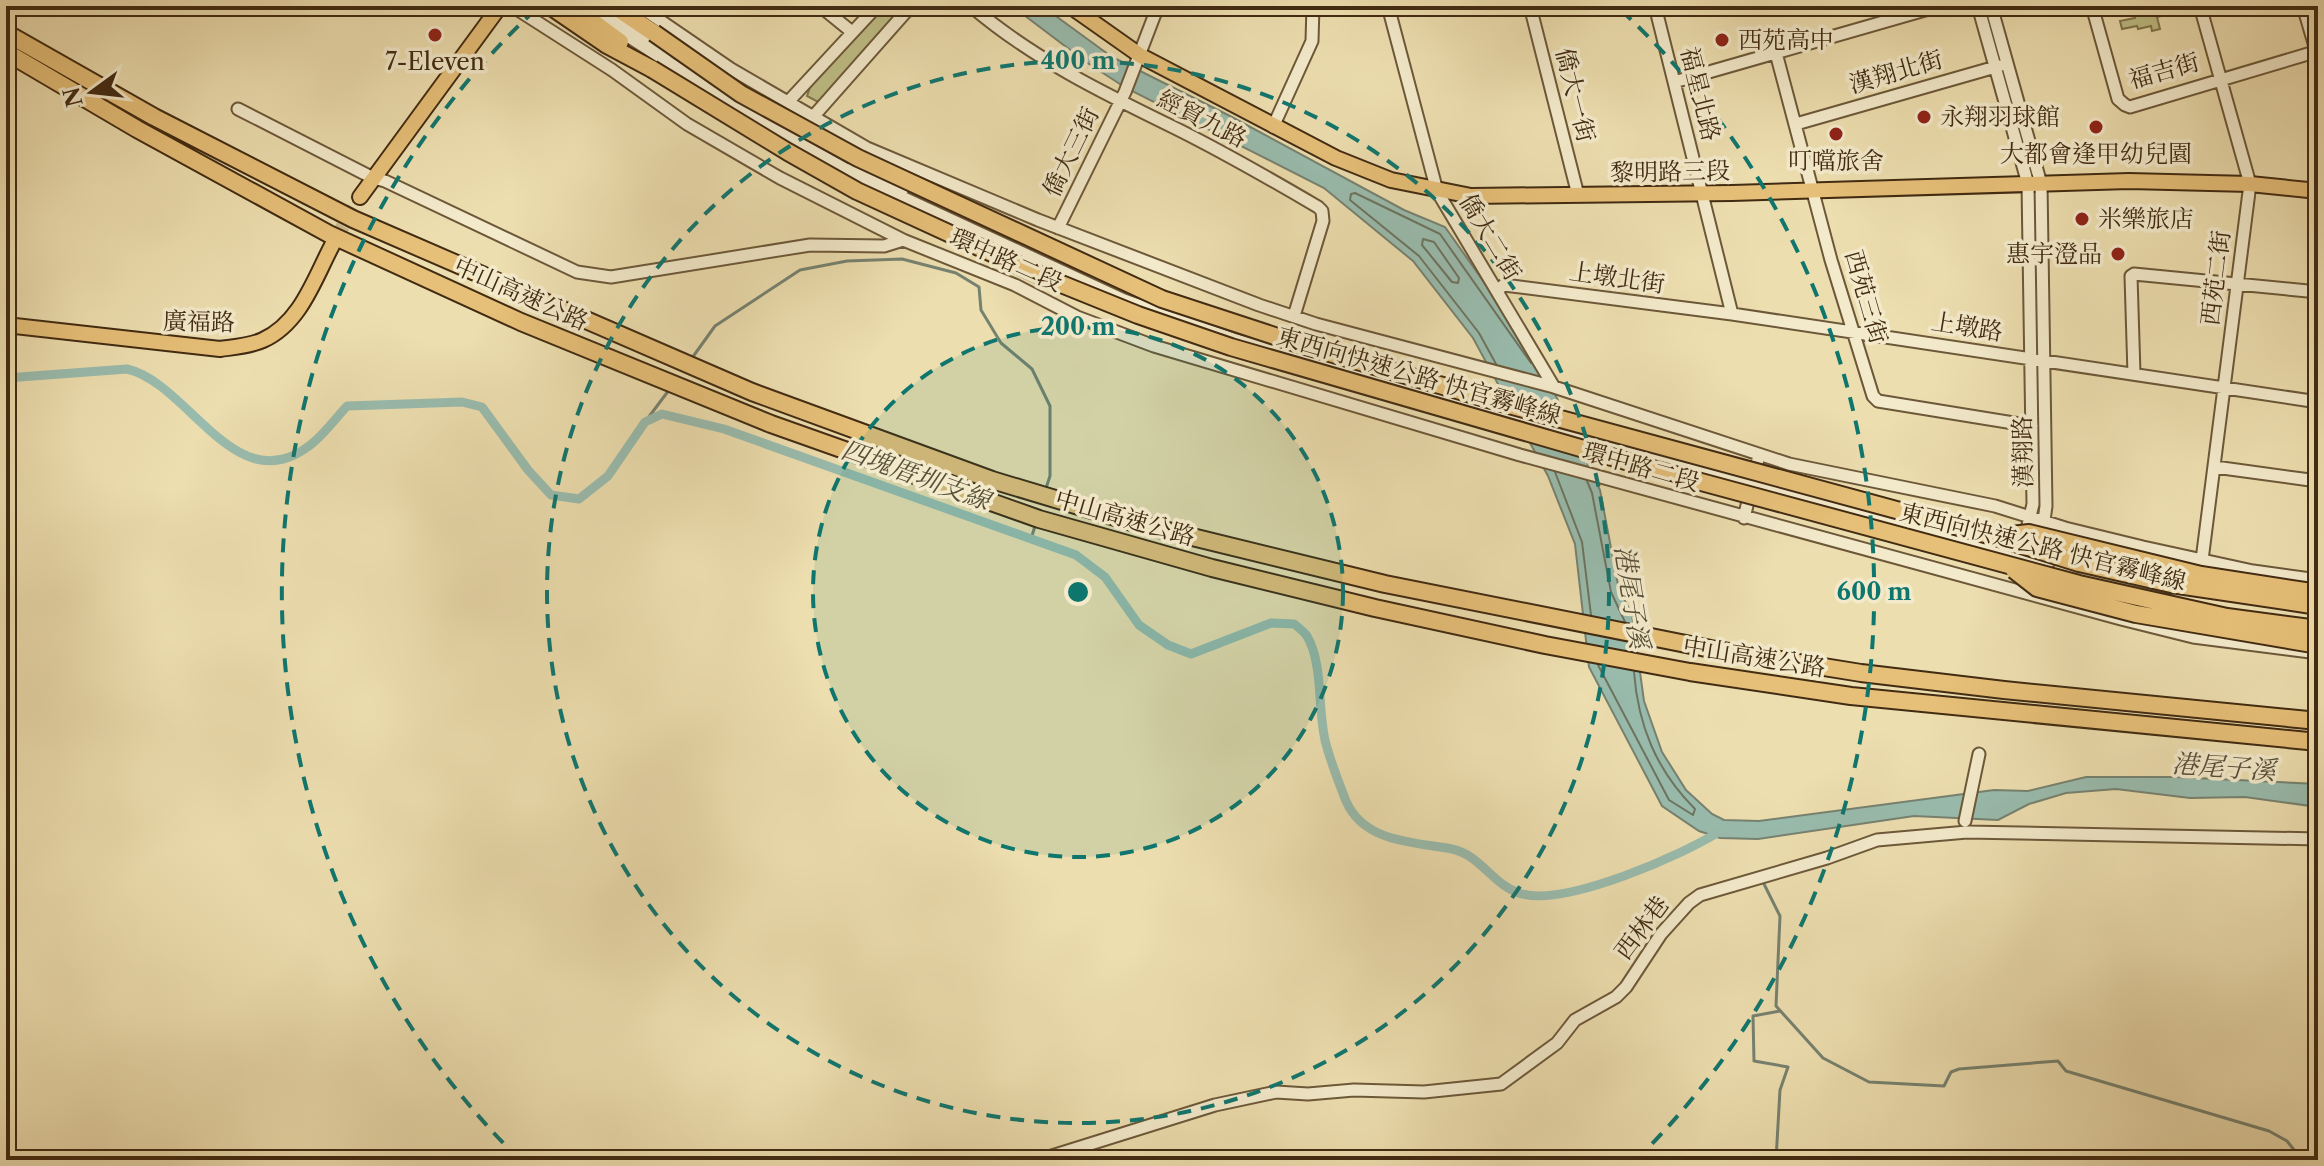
<svg xmlns="http://www.w3.org/2000/svg" width="2324" height="1166" viewBox="0 0 2324 1166" font-family="'Libre Caslon Text','Noto Serif TC',serif">
  <style>
    .green { fill: #bfbf86; stroke: #80754c; stroke-width: 2 }
    .water { fill: #99bcae; stroke: #768270; stroke-width: 2 }
    .lines { fill: none; stroke-linecap: round; stroke-linejoin: round }
    .shore { stroke: #6d7460; stroke-width: 2 }
    .stream { stroke: #768270; stroke-width: 3 }
    .canal { stroke: #99bcae; stroke-width: 9 }
    .major-tunnel { stroke: #cbba90; stroke-width: 14; stroke-dasharray: 14 7; stroke-linecap: butt }
    .minor-casing { stroke: #6c5839; stroke-width: 15 }
    .major-casing { stroke: #412b12; stroke-width: 18 }
    .highway-casing { stroke: #412b12; stroke-width: 20 }
    .minor { stroke: #f3eacb; stroke-width: 11 }
    .major { stroke: #e6bf78; stroke-width: 14 }
    .highway { stroke: #e6bf78; stroke-width: 16 }
    .highway-bridge-casing { stroke: #412b12; stroke-width: 20; stroke-linecap: butt }
    .highway-bridge { stroke: #e6bf78; stroke-width: 16 }
    .ring { fill: none; stroke: #0f766e; stroke-width: 4; stroke-dasharray: 14 10 }
    .poi-dot { fill: #8f2418; stroke: #f3eacb; stroke-width: 3 }
    .labels { text-anchor: middle; stroke-width: 7; stroke-linejoin: round; paint-order: stroke }
    .poi-label { font-size: 24px; fill: #412b12; stroke: #f3eacb; text-anchor: start }
    .street-label { font-size: 24px; fill: #412b12; stroke: #f3eacb }
    .water-label { font-size: 26px; font-style: italic; fill: #574f39; stroke: #f3eacb }
    .centre { fill: #0f766e; stroke: #f3eacb; stroke-width: 4 }
    .ring-label { font-size: 24px; text-anchor: middle; font-weight: bold; fill: #0f766e; stroke: #f3eacb; stroke-width: 7; stroke-linejoin: round; paint-order: stroke }
  </style>
  <rect width="100%" height="100%" fill="#eddeaf"/>
  <filter id="stains"><feTurbulence type="fractalNoise" baseFrequency=".0025" numOctaves="4"/><feColorMatrix values="0 0 0 0 .2 0 0 0 0 .09 0 0 0 0 .02 0 0 0 .5 -.17"/></filter>
  <radialGradient id="worn" r=".72"><stop offset=".6" stop-color="#630" stop-opacity="0"/><stop offset="1" stop-color="#630" stop-opacity=".3"/></radialGradient>
  <path class="green" d="M885,6H907L820,103L807,96L810,87Z
    M2147,6H2192L2193,8L2157,17L2160,29L2152,31L2151,26L2138,29L2137,26L2122,29L2120,21L2135,18L2134,13L2147,10Z"/>
  <path class="water" d="M1012,6H1042L1112,57L1230,116L1404,210L1445,227L1539,360L1600,490L1619,590L1632,614L1644,701L1662,752L1686,790L1712,814L1724,820L1759,821L1994,790L2028,791L2086,777H2176L2318,784V807L2245,797L2190,798L2116,789L2066,793L2029,804L1998,820L1914,816L1758,839L1720,838L1699,831L1662,806L1589,667L1575,544L1548,476L1473,338L1413,261L1324,188L1126,88L1086,62Z"/>
  <g class="lines">
    <path class="shore" d="M1423,239L1434,242L1459,278L1458,283L1452,282L1422,245Z
      M1496,364L1479,333L1419,256L1350,200L1351,194L1355,193L1440,234L1531,363
      M1555,472L1582,542L1591,615
      M1587,481L1592,493L1611,592L1625,622
      M1598,665L1669,800L1693,815L1695,809C1656,770 1638,725 1634,672"/>
    <path class="stream" d="M692,358L715,326L800,270L847,261L902,259L956,273L979,287L981,310L1001,343L1032,369L1050,406V476L1045,491
      M645,422L669,390
      M1031,539L1035,526
      M1763,882L1780,916L1776,1006L1823,1058L1869,1082L1944,1086L1951,1072L1959,1069L2058,1061L2066,1071L2269,1131L2287,1141L2302,1160
      M1776,1160L1780,1090L1788,1067L1754,1061L1753,1016L1780,1011"/>
    <path class="canal" d="M6,378L127,369C189,383 235,502 309,446C323,436 335,419 347,406L462,402L482,407L528,470L551,495L579,499L608,476L645,422L662,414L724,429L1076,555L1105,577L1139,625L1168,645L1191,654L1271,623L1294,624C1298,627 1304,632 1307,636C1324,665 1317,712 1326,744C1331,763 1339,783 1346,801C1364,843 1415,842 1452,849C1481,855 1493,886 1522,894C1567,906 1683,855 1722,830"/>
    <path class="major-tunnel" d="M336,238L360,197"/>
    <g class="minor-casing">
      <path id="minor" d="M512,6L612,70L687,124L780,178L903,240L1015,285L1077,317L1154,346L1520,455L2121,619L2193,637L2318,653
        M594,6L667,54
        M639,6L731,69L867,148L1038,220L1259,305L1316,324L1554,387L1789,464L1995,506L2065,528L2143,547L2253,571L2318,580
        M820,6L852,32
        M971,6C1033,59 1105,94 1177,129C1225,153 1272,180 1318,207L1322,211L1323,221L1294,316
        M1388,6L1437,191L1554,387
        M1530,6L1578,195
        M1655,6L1732,314L2318,402
        M1978,6L2028,184L2033,504L2028,525
        M1991,6L2041,184L2046,506L2043,528
        M2092,6L2118,99L2125,105L2130,107L2318,51
        M2200,6L2250,184L2202,560
        M2303,6L2318,57
        M604,21L764,123L863,179L1124,300L1233,339L1563,435
        M1776,53L1831,260L1873,396L1878,401L2032,426
        M1674,82L1939,6
        M788,102L877,6
        M238,109L373,178L385,181L577,272L611,277L810,245L884,246L903,240
        M812,118L911,6
        M1796,124L1999,66
        M1273,127L1312,41L1313,6
        M854,164L903,189
        M1058,228L1125,92L1158,6
        M1497,290L1504,285L1732,314
        M2134,374L2131,276L2134,274L2318,292
        M1556,427L1839,508L1898,521
        M2215,467L2310,480L2318,476
        M1744,518L1759,455
        M1888,525L2050,561
        M1965,821L1979,754
        M648,1160L649,1157
        M1039,1160L1215,1105L1276,1092L1308,1094L1354,1090L1424,1092L1501,1084L1557,1043L1575,1020L1616,997L1626,987L1661,934L1689,903L1700,895L1827,858L1877,840L1967,832L2318,839"/>
    </g>
    <g class="major-casing">
      <path id="major" d="M1070,6L1141,56L1336,158L1391,180L1471,196L1732,193L2129,181L2250,184L2318,191
        M360,197L500,6
        M6,325L220,349C234,347 250,346 263,340C303,322 316,273 336,238"/>
    </g>
    <g class="highway-casing">
      <path id="highway" d="M550,6L607,45L652,69
        M571,6L620,42
        M614,6L654,33
        M6,33L154,117L353,219L752,392L992,480L1135,523L1385,584L1711,649L1861,673L2004,690L2318,721
        M6,52L137,129L329,234L521,322L771,424L1039,519L1212,568L1375,608L1545,645L1690,672L1851,696L2318,742"/>
    </g>
    <use href="#minor" class="minor"/>
    <use href="#major" class="major"/>
    <use href="#highway" class="highway"/>
    <g class="highway-bridge-casing">
      <path id="highway-bridge" d="M654,33L741,94L858,158L1162,299L1302,345L1498,402L1996,537L2079,563L2171,584L2318,606
        M652,69L788,152L857,191L1044,277L1138,315L1231,347L1653,469L2079,584L2227,617L2318,629
        M2002,536L2029,533L2201,575L2318,593
        M2014,570L2037,588L2136,614L2318,645"/>
    </g>
    <use href="#highway-bridge" class="highway-bridge"/>
  </g>
  <circle cx="1078" cy="592" r="265" fill="#0f766e" fill-opacity=".12"/>
  <g class="ring">
    <circle cx="1078" cy="592" r="265"/>
    <circle cx="1078" cy="592" r="531"/>
    <path d="M520 1160A796 796 0 0 1 535 10M1621 10A796 796 0 0 1 1636 1160"/>
  </g>
  <g class="poi-dot">
    <circle cx="435" cy="35" r="8"/>
    <circle cx="1722" cy="40" r="8"/>
    <circle cx="1924" cy="117" r="8"/>
    <circle cx="2096" cy="127" r="8"/>
    <circle cx="1836" cy="134" r="8"/>
    <circle cx="2082" cy="219" r="8"/>
    <circle cx="2118" cy="254" r="8"/>
  </g>
  <g class="labels">
    <g class="poi-label">
      <text x="1738" y="48">西苑高中</text>
      <text x="435" y="70" text-anchor="middle">7-Eleven</text>
      <text x="1940" y="125">永翔羽球館</text>
      <text x="2096" y="162" text-anchor="middle">大都會逢甲幼兒園</text>
      <text x="1836" y="169" text-anchor="middle">叮噹旅舍</text>
      <text x="2098" y="227">米樂旅店</text>
      <text x="2102" y="262" text-anchor="end">惠宇澄品</text>
    </g>
    <g class="street-label">
      <text transform="translate(2164 71) rotate(-16)" y="8">福吉街</text>
      <text transform="translate(1896 72) rotate(-16)" y="8">漢翔北街</text>
      <text transform="translate(1700 94) rotate(76)" y="8">福星北路</text>
      <text transform="translate(1575 95) rotate(76)" y="8">僑大一街</text>
      <text transform="translate(1202 119) rotate(27)" y="8">經貿九路</text>
      <text transform="translate(1071 152) rotate(-64)" y="8">僑大三街</text>
      <text transform="translate(1670 172) rotate(-1)" y="8">黎明路三段</text>
      <text transform="translate(1490 237) rotate(59)" y="8">僑大二街</text>
      <text transform="translate(1006 260) rotate(24)" y="8">環中路二段</text>
      <text transform="translate(1617 278) rotate(8)" y="8">上墩北街</text>
      <text transform="translate(2216 278) rotate(-83)" y="8">西苑二街</text>
      <text transform="translate(521 294) rotate(24)" y="8">中山高速公路</text>
      <text transform="translate(1866 297) rotate(74)" y="8">西苑三街</text>
      <text transform="translate(199 322) rotate(1)" y="8">廣福路</text>
      <text transform="translate(1967 327) rotate(9)" y="8">上墩路</text>
      <text transform="translate(1419 376) rotate(16)" y="8">東西向快速公路 快官霧峰線</text>
      <text transform="translate(2023 452) rotate(-91)" y="8">漢翔路</text>
      <text transform="translate(1641 467) rotate(16)" y="8">環中路二段</text>
      <text transform="translate(1125 518) rotate(16)" y="8">中山高速公路</text>
      <text transform="translate(2043 547) rotate(14)" y="8">東西向快速公路 快官霧峰線</text>
      <text transform="translate(1754 657) rotate(9)" y="8">中山高速公路</text>
      <text transform="translate(1642 928) rotate(-53)" y="8">西林巷</text>
    </g>
    <g class="water-label">
      <text transform="translate(916 475) rotate(20)" y="9">四塊厝圳支線</text>
      <text transform="translate(1632 597) rotate(81)" y="9">港尾子溪</text>
      <text transform="translate(2224 767) rotate(4)" y="9">港尾子溪</text>
    </g>
  </g>
  <circle cx="1078" cy="592" r="12" class="centre"/>
  <g class="ring-label">
    <text x="1078" y="69">400 m</text>
    <text x="1078" y="335">200 m</text>
    <text x="1874" y="600">600 m</text>
  </g>
  <rect width="2324" height="1166" fill="none" stroke="#eddeaf" stroke-width="32"/>
  <rect x="8" y="8" width="2308" height="1150" fill="none" stroke="#412b12" stroke-width="4"/>
  <rect x="16" y="16" width="2292" height="1134" fill="none" stroke="#412b12" stroke-width="2"/>
  <g transform="translate(92 92) rotate(255)" stroke="#f3eacb" stroke-width="6" paint-order="stroke">
  <path d="M0-6L14 30L0 20L-14 30Z" fill="#412b12"/>
  <text y="-12" font-size="22" font-weight="bold" text-anchor="middle" fill="#412b12">N</text>
  </g>
  <rect width="100%" height="100%" filter="url(#stains)"/>
  <rect width="100%" height="100%" fill="url(#worn)"/>
</svg>
